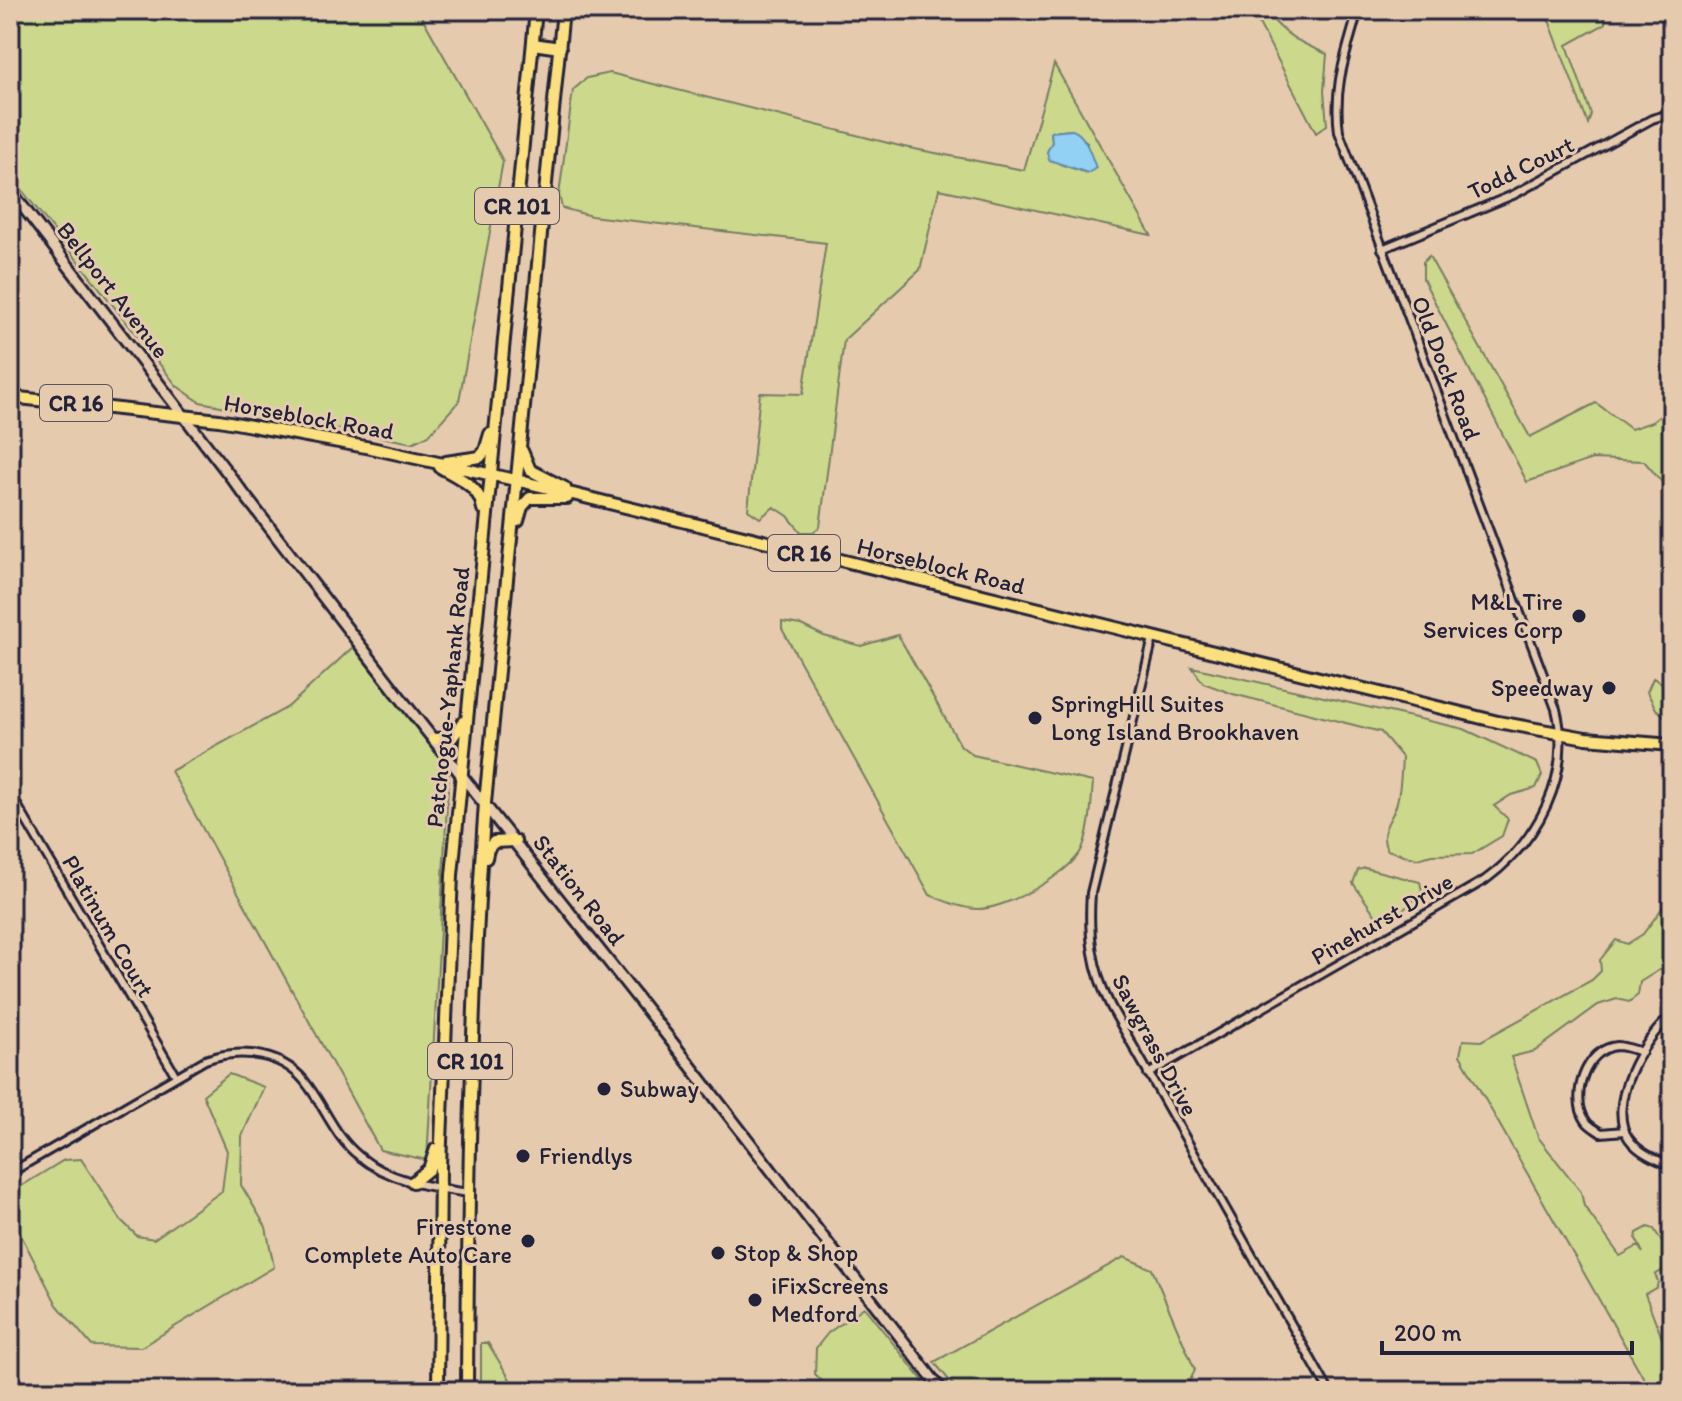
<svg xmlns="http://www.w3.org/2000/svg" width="1682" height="1401" viewBox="0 0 1682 1401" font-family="Itim,sans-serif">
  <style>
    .green { fill: #ccd88b; stroke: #777d63; stroke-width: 2; fill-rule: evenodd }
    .water { fill: #92d1f3; stroke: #658ba9; stroke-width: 2 }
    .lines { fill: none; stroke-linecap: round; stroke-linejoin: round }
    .street-casing { stroke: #22223b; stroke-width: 12 }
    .secondary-casing { stroke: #22223b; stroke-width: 15 }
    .primary-casing { stroke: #22223b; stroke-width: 16 }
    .street { stroke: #e6caad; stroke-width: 6 }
    .secondary { stroke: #e6caad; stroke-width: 9 }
    .primary { stroke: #fce080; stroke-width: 10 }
    .poi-dot { fill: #22223b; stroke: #e6caad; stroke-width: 3 }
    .labels { text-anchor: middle; stroke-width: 6; stroke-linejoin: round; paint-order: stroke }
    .shield { fill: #e6caad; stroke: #5d545d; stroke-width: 2 }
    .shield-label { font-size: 22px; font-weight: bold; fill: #22223b }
    .street-label { font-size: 24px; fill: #22223b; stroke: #e6caad }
    .poi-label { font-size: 24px; fill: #22223b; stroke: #e6caad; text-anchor: start }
  </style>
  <rect width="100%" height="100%" fill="#e6caad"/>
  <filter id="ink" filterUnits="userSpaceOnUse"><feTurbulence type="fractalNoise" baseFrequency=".0125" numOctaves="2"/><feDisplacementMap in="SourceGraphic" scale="16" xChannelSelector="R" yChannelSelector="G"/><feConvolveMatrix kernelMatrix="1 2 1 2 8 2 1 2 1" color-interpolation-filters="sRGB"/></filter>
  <g filter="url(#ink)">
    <path class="green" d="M10,10H418L503,161L459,401L429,435L412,443L200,402L177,386L10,175Z
      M1252,10H1264C1286,36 1296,41 1327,54L1324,91L1327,125L1316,133Z
      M1542,10H1604L1605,24L1567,45L1591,114L1588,124L1550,23Z
      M1054,64L1151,235L939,189L920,270L844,340L820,527L813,532H801L788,516L774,507L760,518L748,510L760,393L803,394L826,243L591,216L562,208L559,195L573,90L587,78L610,73L904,147L1024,170ZM1072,130L1087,142V151L1093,160L1087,173L1060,164L1047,152L1052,142L1051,132Z
      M1429,256L1530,437L1596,403L1631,429L1652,422L1672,407V494L1644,461L1592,459L1527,482L1423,279V262Z
      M782,622L801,625L824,636L861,646L898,635L961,746L973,755L1093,782C1091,805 1091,827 1082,849C1070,874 1005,910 977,909C960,908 945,901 930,895L782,629Z
      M353,647L449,770L427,1160L380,1150L171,771L288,707Z
      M1192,667L1464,729L1537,763L1542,775L1536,788L1511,795L1494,806L1508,819L1502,836L1472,854L1432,855L1417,859L1387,850C1377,829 1394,819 1397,802C1401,787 1401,771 1402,757L1381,732L1233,694L1203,683Z
      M1653,678L1672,688V722L1656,709L1647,692Z
      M1365,868L1420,882L1422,891C1411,905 1397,918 1378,919L1353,883L1358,870Z
      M1672,895V962L1640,982L1638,995L1629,1002L1617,999L1598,1005L1535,1051L1511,1057L1538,1137L1581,1192L1584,1206L1620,1256L1638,1246L1643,1253L1636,1239L1637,1233L1648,1227L1654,1229L1672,1259L1670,1266L1655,1275L1658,1281L1657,1287L1645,1294L1672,1364V1391H1651L1460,1055L1463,1040L1481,1041L1592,980L1601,971L1600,960L1616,940L1627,944L1643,934Z
      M229,1074L264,1087L242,1136L241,1185L266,1227L274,1267L141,1347L92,1346L57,1305L10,1214V1193L64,1160L81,1159L121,1220L137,1236L154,1239L222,1191L227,1151L203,1095Z
      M1124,1257L1152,1269L1195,1370L1185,1391H958L934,1362Z
      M864,1307L924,1382L908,1391H827L825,1385L815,1374L816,1348L828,1333Z
      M481,1343H488L517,1391H481Z"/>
    <path class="water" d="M1072,130C1085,133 1091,155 1096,168L1088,173L1049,160L1047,152L1052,142L1051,132Z"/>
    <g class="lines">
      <g class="street-casing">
        <path id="street" d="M1382,249L1513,195L1652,119L1672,113
          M1153,638L1091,893C1088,934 1092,970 1111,1007L1329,1391
          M10,793L176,1076
          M1672,1016C1643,1037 1605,1106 1629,1139C1639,1153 1657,1160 1672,1166
          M1148,1074L1485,880C1538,841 1573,776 1556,709L1339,132C1333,85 1346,55 1358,10
          M1625,1131L1601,1133C1597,1130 1589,1126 1586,1121C1569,1097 1586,1048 1617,1046C1624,1046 1635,1050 1642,1052
          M10,1173L205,1060C242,1047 286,1053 309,1087C326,1110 336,1138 359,1156C389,1181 431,1187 468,1193"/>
      </g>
      <g class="secondary-casing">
        <path id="secondary" d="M10,190L410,710L676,1047L942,1391"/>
      </g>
      <g class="primary-casing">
        <path id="primary" d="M533,44L560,48
          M10,397L219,420L371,448L524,482L1498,722L1586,738L1672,745
          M522,451L530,470L565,488
          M446,462L480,457L485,451L490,434
          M440,467C459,478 480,486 483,509
          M518,521L522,507L530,498H567
          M434,739L452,738L463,722
          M486,858L488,849L494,842L515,841
          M413,1182L429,1169L436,1149
          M438,1391L440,1166L452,875L536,10
          M467,1391C468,1194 471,999 485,803L563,10"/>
      </g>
      <use href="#street" class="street"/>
      <use href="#secondary" class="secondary"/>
      <use href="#primary" class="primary"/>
    </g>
  </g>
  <g class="poi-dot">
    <circle cx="1579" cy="616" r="8"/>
    <circle cx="1609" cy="688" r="8"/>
    <circle cx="1035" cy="718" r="8"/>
    <circle cx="604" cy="1089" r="8"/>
    <circle cx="523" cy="1156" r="8"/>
    <circle cx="528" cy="1241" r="8"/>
    <circle cx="718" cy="1253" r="8"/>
    <circle cx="755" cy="1300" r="8"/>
  </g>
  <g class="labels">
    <g class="shield">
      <rect x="475" y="188" width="84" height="36" rx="6"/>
      <rect x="40" y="385" width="72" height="36" rx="6"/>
      <rect x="768" y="535" width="72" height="36" rx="6"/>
      <rect x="428" y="1043" width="84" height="36" rx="6"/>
    </g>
    <g class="shield-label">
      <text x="517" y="214">CR 101</text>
      <text x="76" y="411">CR 16</text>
      <text x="804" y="561">CR 16</text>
      <text x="470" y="1069">CR 101</text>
    </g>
    <g class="street-label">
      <text transform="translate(1521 168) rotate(-26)" y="8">Todd Court</text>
      <text transform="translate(113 290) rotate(52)" y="8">Bellport Avenue</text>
      <text transform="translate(1446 368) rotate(69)" y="8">Old Dock Road</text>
      <text transform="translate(309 417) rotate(10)" y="8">Horseblock Road</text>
      <text transform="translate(941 566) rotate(14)" y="8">Horseblock Road</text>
      <text transform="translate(448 697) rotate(-84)" y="8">Patchogue-Yaphank Road</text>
      <text transform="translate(579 890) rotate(52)" y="8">Station Road</text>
      <text transform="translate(1382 919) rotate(-30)" y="8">Pinehurst Drive</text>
      <text transform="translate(108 926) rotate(60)" y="8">Platinum Court</text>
      <text transform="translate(1155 1045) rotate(62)" y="8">Sawgrass Drive</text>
    </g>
    <g class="poi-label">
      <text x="1563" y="610" text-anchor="end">M&amp;L Tire<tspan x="1563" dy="28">Services Corp</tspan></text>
      <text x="1593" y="696" text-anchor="end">Speedway</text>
      <text x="1051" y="712">SpringHill Suites<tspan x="1051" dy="28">Long Island Brookhaven</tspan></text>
      <text x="620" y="1097">Subway</text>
      <text x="539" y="1164">Friendlys</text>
      <text x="512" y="1235" text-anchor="end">Firestone<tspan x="512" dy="28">Complete Auto Care</tspan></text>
      <text x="734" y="1261">Stop &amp; Shop</text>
      <text x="771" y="1294">iFixScreens<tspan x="771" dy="28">Medford</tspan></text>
    </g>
  </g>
  <rect width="1682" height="1401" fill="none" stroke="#e6caad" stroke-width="40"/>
  <rect x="20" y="20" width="1642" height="1361" fill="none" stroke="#22223b" stroke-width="3" filter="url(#ink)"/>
  <path d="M1382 1341v12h250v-12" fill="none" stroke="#22223b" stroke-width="4"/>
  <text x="1394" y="1341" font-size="24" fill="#22223b" stroke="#e6caad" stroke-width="6" paint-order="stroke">200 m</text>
</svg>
